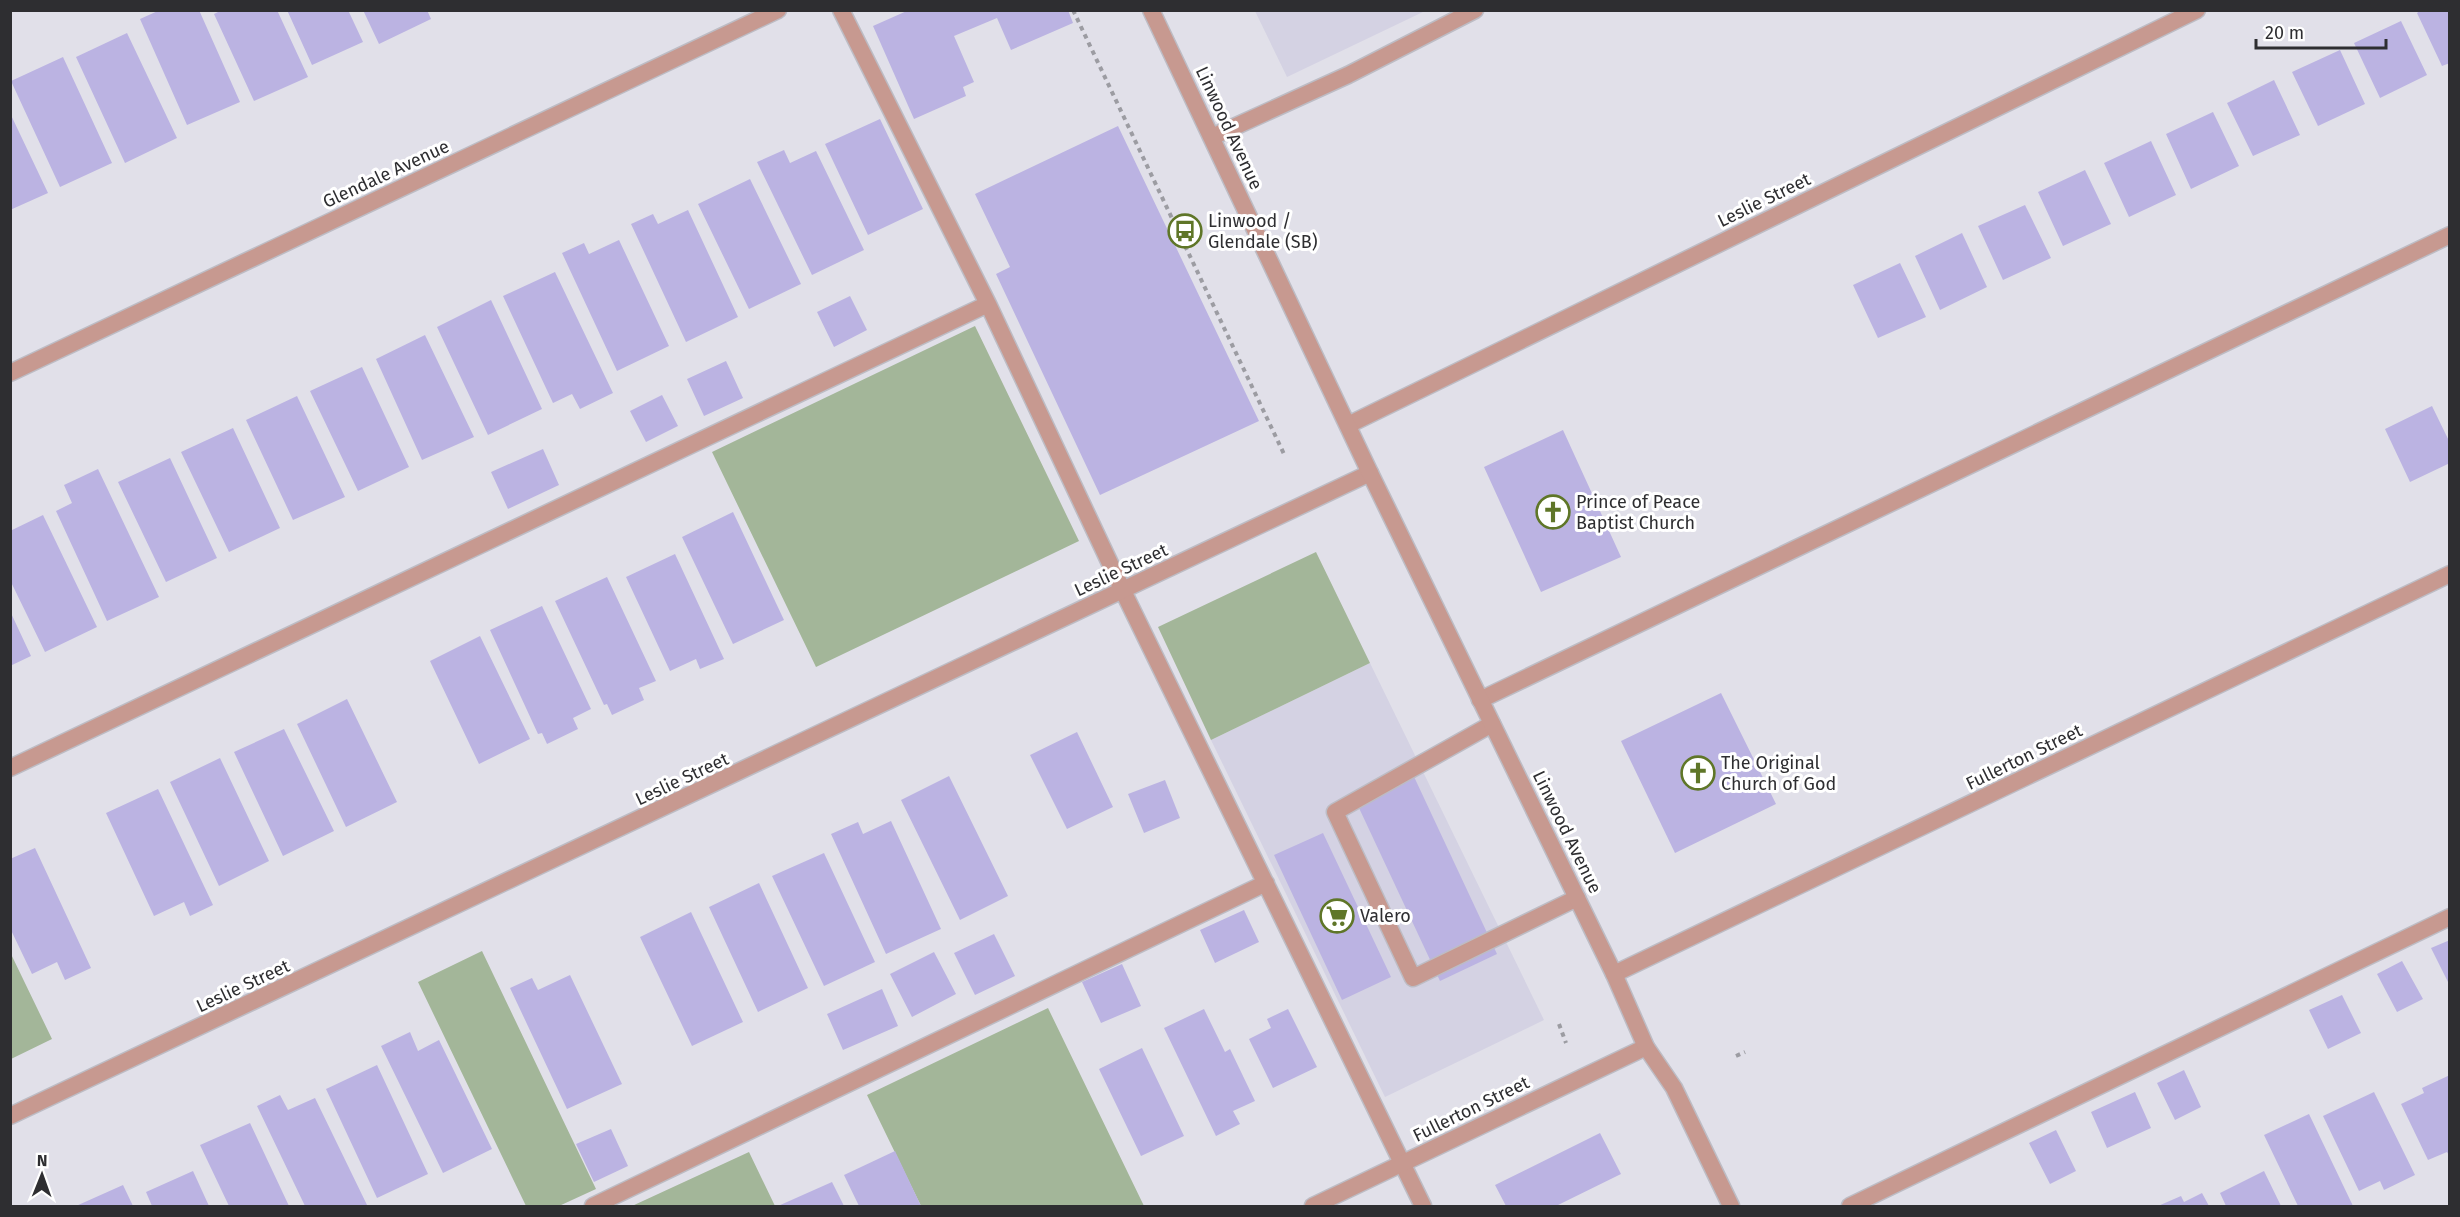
<svg xmlns="http://www.w3.org/2000/svg" width="2460" height="1217" viewBox="0 0 2460 1217" font-family="'Fira Sans',sans-serif">
  <style>
    .built { fill: #d4d2e3 }
    .green { fill: #a3b699 }
    .building { fill: #bbb3e2 }
    .lines { fill: none; stroke-linecap: round; stroke-linejoin: round }
    .service-casing { stroke: #bdbcc4; stroke-width: 19 }
    .minor-casing { stroke: #bdbcc4; stroke-width: 19 }
    .tertiary-casing { stroke: #bdbcc4; stroke-width: 19 }
    .path { stroke: #9c9ca2; stroke-width: 4; stroke-dasharray: 4.5 4.5; stroke-linecap: butt }
    .service { stroke: #c79990; stroke-width: 16 }
    .minor { stroke: #c79990; stroke-width: 16 }
    .tertiary { stroke: #c79990; stroke-width: 16 }
    .labels { text-anchor: middle; stroke-width: 6; stroke-linejoin: round; paint-order: stroke }
    .street-label { font-size: 18px; fill: #2e2e31; stroke: #fff }
    .poi-label { font-size: 18px; fill: #2e2e31; stroke: #fff; text-anchor: start }
  </style>
  <rect width="100%" height="100%" fill="#e1e0e9"/>
  <path class="built" d="M1255,11H1425L1287,77Z
    M1370,663L1544,1020L1385,1097L1211,740Z"/>
  <path class="green" d="M975,326L1079,541L816,667L712,452Z
    M1316,552L1370,663L1211,740L1158,627Z
    M482,951L596,1189L559,1206H526L418,982Z
    M10,952L52,1039L11,1059H10Z
    M1048,1008L1144,1206H921L867,1095Z
    M749,1152L775,1206H632Z"/>
  <path class="building" d="M160,10H199L240,102L187,125L140,19Z
    M222,10H277L308,77L254,101L214,14Z
    M287,10H348L363,42L312,65Z
    M363,10H427L431,19L379,44Z
    M909,10H1068L1073,23L1011,50L997,18L954,36L974,82L963,87L966,96L914,119L873,26Z
    M2421,10H2450V63L2442,66L2417,13Z
    M2401,21L2427,75L2380,98L2354,43Z
    M127,33L177,138L125,163L76,57Z
    M2340,50L2365,104L2318,126L2292,72Z
    M63,57L112,163L60,187L11,81Z
    M2274,80L2300,135L2253,156L2227,103Z
    M2213,112L2239,166L2191,189L2166,134Z
    M10,113L48,193L10,210Z
    M880,119L923,209L868,235L825,144Z
    M1118,126L1259,421L1100,495L996,274L1010,267L975,194Z
    M2151,141L2176,195L2129,217L2104,163Z
    M784,150L790,163L816,151L864,250L812,275L757,162Z
    M2085,170L2111,224L2063,246L2038,192Z
    M750,179L801,284L749,309L698,204Z
    M2025,205L2051,258L2003,280L1978,226Z
    M688,210L738,317L686,342L631,224L653,214L658,224Z
    M1962,233L1987,287L1940,310L1915,256Z
    M619,240L669,346L617,371L562,253L584,243L589,254Z
    M1900,263L1926,317L1878,338L1853,285Z
    M555,272L613,393L580,409L572,394L553,403L503,296Z
    M850,296L867,330L834,347L817,312Z
    M491,300L542,409L488,435L437,327Z
    M425,335L474,437L422,460L376,359Z
    M726,361L743,398L704,416L687,379Z
    M362,367L409,467L358,491L310,391Z
    M662,395L678,426L646,442L630,411Z
    M297,396L345,497L293,520L246,420Z
    M2432,406L2450,443V463L2410,482L2385,429Z
    M233,428L280,528L229,552L181,452Z
    M1563,430L1621,557L1541,592L1484,467Z
    M543,449L559,485L508,509L491,472Z
    M170,458L217,558L166,582L118,482Z
    M98,469L159,597L107,621L56,511L72,503L64,485Z
    M733,512L784,620L733,644L682,537Z
    M43,515L97,627L45,652L10,580V531Z
    M675,554L724,659L700,669L696,659L670,671L626,577Z
    M607,577L656,681L639,688L644,700L612,715L607,704L604,705L555,601Z
    M542,606L591,709L573,718L578,729L547,744L542,733L538,734L490,630Z
    M10,611L31,656L10,666Z
    M480,636L530,739L479,764L430,661Z
    M1721,693L1776,804L1675,853L1621,741Z
    M347,699L397,802L346,827L297,724Z
    M284,729L334,831L283,856L234,752Z
    M1077,732L1113,807L1067,829L1030,755Z
    M220,758L269,861L219,886L170,782Z
    M1409,766L1497,954L1440,981L1352,793Z
    M949,776L1008,896L960,920L901,800Z
    M1165,780L1180,818L1144,833L1128,794Z
    M158,789L213,905L190,916L184,902L154,916L106,813Z
    M891,821L941,929L886,954L831,834L858,822L863,834Z
    M1323,833L1391,977L1342,1000L1274,855Z
    M35,848L91,968L65,980L57,962L32,974L10,928V859Z
    M824,853L875,962L824,986L772,876Z
    M759,883L808,988L758,1012L709,907Z
    M1244,910L1259,942L1215,963L1200,930Z
    M691,912L743,1022L692,1046L640,937Z
    M994,934L1015,976L975,995L954,953Z
    M2450,940V986L2431,948Z
    M934,952L956,994L912,1017L890,974Z
    M2402,961L2423,999L2397,1012L2377,974Z
    M1122,964L1141,1006L1101,1023L1082,982Z
    M570,975L622,1084L567,1109L510,988L532,978L538,990Z
    M882,989L898,1026L843,1050L827,1014Z
    M2342,995L2361,1033L2328,1049L2309,1010Z
    M1204,1009L1225,1052L1230,1049L1255,1101L1233,1111L1240,1124L1216,1136L1164,1028Z
    M1288,1009L1317,1067L1273,1088L1249,1039L1271,1028L1267,1019Z
    M410,1032L418,1051L439,1040L492,1149L443,1173L381,1046Z
    M1142,1048L1184,1136L1141,1156L1099,1069Z
    M377,1065L428,1174L377,1198L326,1089Z
    M2184,1070L2201,1107L2175,1120L2157,1083Z
    M2450,1075V1157L2447,1152L2428,1160L2401,1104L2424,1093L2422,1088Z
    M2135,1092L2151,1128L2107,1148L2091,1112Z
    M2374,1092L2415,1175L2384,1190L2380,1181L2359,1191L2323,1116Z
    M280,1095L288,1110L315,1098L367,1205L305,1206L257,1106Z
    M2309,1114L2353,1206H2298L2264,1135Z
    M250,1123L289,1206H229L200,1145Z
    M611,1129L628,1166L594,1182L576,1144Z
    M2056,1130L2076,1171L2050,1184L2029,1143Z
    M1600,1133L1621,1174L1556,1206H1506L1495,1185Z
    M895,1151L921,1206H859L844,1175Z
    M193,1171L209,1206H152L146,1192Z
    M2264,1171L2281,1206H2226L2220,1193Z
    M832,1182L844,1206H778Z
    M123,1185L133,1206H76Z
    M2202,1193L2209,1206H2158L2181,1196L2184,1202Z"/>
  <g class="lines">
    <g class="service-casing">
      <path id="service" d="M841,10L988,304L1123,591L1423,1206
        M1212,137L1348,75L1475,10
        M1480,700L2450,235
        M1492,724L1335,812L1413,978L1577,898
        M10,768L988,304
        M593,1206L1266,883
        M1850,1206L2450,917"/>
    </g>
    <g class="minor-casing">
      <path id="minor" d="M10,373L778,10
        M1348,425L2197,10
        M1614,974L2450,574
        M10,1116L1370,473
        M1313,1206L1646,1047"/>
    </g>
    <g class="tertiary-casing">
      <path id="tertiary" d="M1151,10L1370,473L1614,974L1646,1047L1674,1088L1731,1206"/>
    </g>
    <path class="path" d="M1073,10L1284,454
      M1559,1024L1566,1043
      M1736,1056L1745,1052"/>
    <use href="#service" class="service"/>
    <use href="#minor" class="minor"/>
    <use href="#tertiary" class="tertiary"/>
  </g>
  <defs>
    <g id="bus-ring" transform="scale(1.725)"><circle r="9.5" fill="#fff" stroke="#5f7628" stroke-width="1.5"/><path d="M-5-6H5V4H4V6H2V4H-2V6H-4V4H-5ZM-3.5-4V0h7V-4ZM-3.5 1.2v1.5H-2V1.2ZM2 1.2v1.5H3.5V1.2Z" fill="#5f7628"/></g>
    <g id="church-ring" transform="scale(1.725)"><circle r="9.5" fill="#fff" stroke="#5f7628" stroke-width="1.5"/><path d="M-1.2-6h2.4v3.5h3.3v2.4h-3.3V6h-2.4V-.1h-3.3v-2.4h3.3Z" fill="#5f7628"/></g>
    <g id="supermarket-ring" transform="scale(1.725)"><circle r="9.5" fill="#fff" stroke="#5f7628" stroke-width="1.5"/><path d="M-6-5.5h2.5l.6 2H6L4.5 2H-2.5L-4.4-4H-6ZM-1.5 3.2a1.3 1.3 0 1 0 .1 0ZM3 3.2a1.3 1.3 0 1 0 .1 0Z" fill="#5f7628"/></g>
  </defs>
  <g fill-rule="evenodd">
    <use href="#bus-ring" x="1185" y="231"/>
    <use href="#church-ring" x="1553" y="512"/>
    <use href="#church-ring" x="1698" y="773"/>
    <use href="#supermarket-ring" x="1337" y="916"/>
  </g>
  <g class="labels">
    <g class="street-label">
      <text transform="translate(1229 128) rotate(65)" y="6">Linwood Avenue</text>
      <text transform="translate(386 174) rotate(-25)" y="6">Glendale Avenue</text>
      <text transform="translate(1764 200) rotate(-26)" y="6">Leslie Street</text>
      <text transform="translate(1121 570) rotate(-25)" y="6">Leslie Street</text>
      <text transform="translate(2024 757) rotate(-26)" y="6">Fullerton Street</text>
      <text transform="translate(682 779) rotate(-25)" y="6">Leslie Street</text>
      <text transform="translate(1567 832) rotate(64)" y="6">Linwood Avenue</text>
      <text transform="translate(243 986) rotate(-25)" y="6">Leslie Street</text>
      <text transform="translate(1471 1109) rotate(-26)" y="6">Fullerton Street</text>
    </g>
    <g class="poi-label">
      <text x="1208" y="227">Linwood /<tspan x="1208" dy="21">Glendale (SB)</tspan></text>
      <text x="1576" y="508">Prince of Peace<tspan x="1576" dy="21">Baptist Church</tspan></text>
      <text x="1721" y="769">The Original<tspan x="1721" dy="21">Church of God</tspan></text>
      <text x="1360" y="922">Valero</text>
    </g>
  </g>
  <rect width="2460" height="1217" fill="none" stroke="#2e2e31" stroke-width="24"/>
  <g transform="translate(42 1175) rotate(1)" stroke="#ffffff" stroke-width="4.5" paint-order="stroke">
  <path d="M0-4.5L10 22L0 15L-10 22Z" fill="#2e2e31"/>
  <text y="-9" font-size="16" font-weight="bold" text-anchor="middle" fill="#2e2e31">N</text>
  </g>
  <path d="M2256 39v9h130v-9" fill="none" stroke="#2e2e31" stroke-width="3"/>
  <text x="2265" y="39" font-size="18" fill="#2e2e31" stroke="#ffffff" stroke-width="4.5" paint-order="stroke">20 m</text>
</svg>
